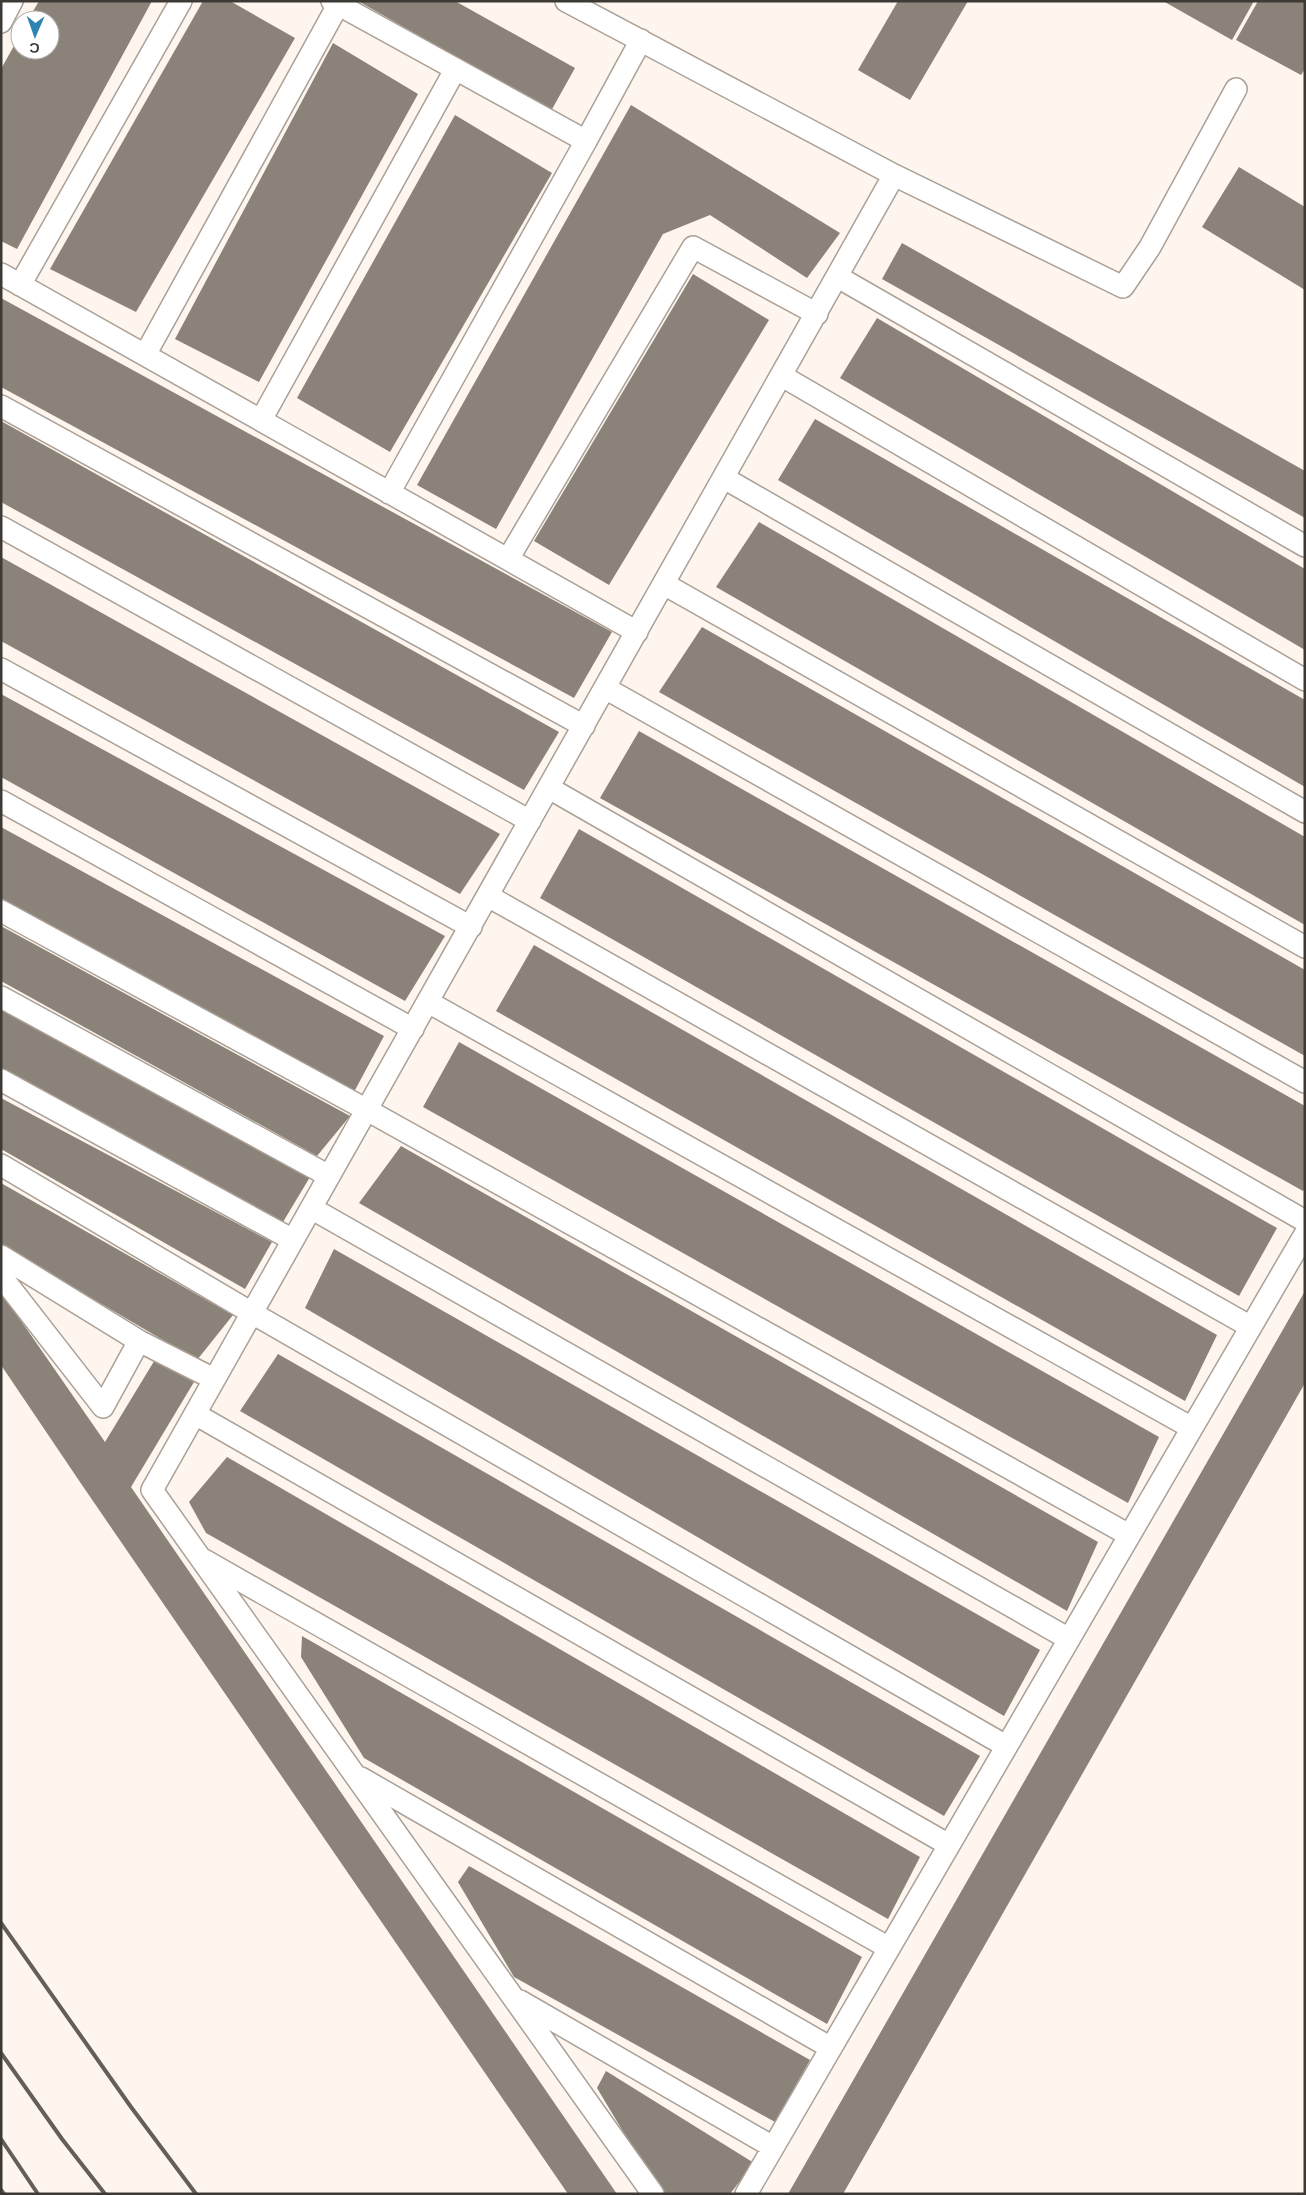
<svg xmlns="http://www.w3.org/2000/svg" width="1306" height="2195" viewBox="0 0 1306 2195" font-family="Barlow,sans-serif">
  <style>
    .building { fill: #8b8279 }
    .lines { fill: none; stroke-linecap: round; stroke-linejoin: round }
    .service-casing { stroke: #aaa097; stroke-width: 24 }
    .service { stroke: #fff; stroke-width: 21 }
    .rail { stroke: #635e5a; stroke-width: 4 }
  </style>
  <rect width="100%" height="100%" fill="#fef6ee"/>
  <path class="building" d="M39,1H152L17,249L1,241V69L20,35V50H50V20H28Z
    M203,1H230L295,38L136,312L50,269Z
    M358,1H455L575,68L551,111Z
    M898,1H968L910,100L858,70Z
    M1163,1H1254L1232,40Z
    M1258,1H1305V69L1301,75L1236,40Z
    M333,43L418,94L259,382L175,339Z
    M631,105L840,233L807,278L710,215L663,234L496,529L417,485Z
    M455,115L552,173L390,452L297,398Z
    M1239,167L1305,207V290L1202,227Z
    M902,243L1305,471V518L882,279Z
    M693,274L769,320L609,585L534,541Z
    M1,298L612,632L574,698L1,387Z
    M877,318L1305,569V650L840,378Z
    M815,419L1305,700V787L778,480Z
    M1,421L559,732L524,790L1,502Z
    M759,522L1305,837V925L716,587Z
    M1,557L500,834L460,894L1,641Z
    M702,627L1305,970V1056L659,692Z
    M1,694L445,936L405,1001L1,777Z
    M639,731L1305,1106V1188L1303,1191L600,798Z
    M1,827L384,1036L354,1092L1,898Z
    M579,829L1277,1228L1239,1296L540,898Z
    M1,926L350,1116L317,1156L1,981Z
    M534,945L1217,1335L1185,1401L496,1011Z
    M1,1009L310,1177L283,1222L1,1068Z
    M459,1042L1159,1437L1128,1503L423,1107Z
    M1,1098L272,1242L245,1289L1,1149Z
    M401,1146L1098,1542L1067,1611L359,1203Z
    M1,1183L233,1315L197,1360L1,1245Z
    M334,1249L1040,1650L1004,1716L305,1308Z
    M1305,1291V1383L843,2194H788Z
    M1,1292L105,1442L156,1358L194,1382L131,1487L617,2194H568L82,1485L1,1365Z
    M278,1354L980,1756L944,1816L240,1411Z
    M227,1457L920,1857L888,1919L206,1533L189,1502Z
    M302,1636L862,1957L827,2024L364,1758L301,1657Z
    M469,1866L810,2060L775,2122L514,1977L458,1882Z
    M606,2071L754,2163L730,2194H664L658,2190L597,2088Z"/>
  <g class="lines">
    <g class="service-casing">
      <path id="service" d="M332,1L586,141L641,40
        M566,1L894,175L152,1490L653,2194
        M1,22L12,1
        M894,175L1123,287L1150,247L1236,89
        M1,274L637,632
        M838,277L1305,546
        M20,285L181,1
        M145,355L338,5
        M782,376L1305,680
        M1,406L584,726
        M261,420L455,70
        M724,478L1305,812
        M389,493L586,141
        M1,527L530,821
        M508,559L693,247L817,314
        M664,584L1305,947
        M1,669L471,927
        M605,688L1305,1082
        M549,788L1305,1221
        M1,801L413,1029
        M488,896L1251,1327
        M1,911L367,1110L1129,1535
        M1,997L329,1176
        M428,1002L1192,1428
        M1,1080L293,1240
        M1,1165L252,1313L1006,1746
        M311,1208L1069,1639
        M1,1256L139,1341
        M1,1276L103,1407L139,1341L214,1379
        M195,1414L949,1845
        M204,1560L889,1948
        M361,1778L831,2048
        M520,2001L773,2147
        M746,2194L1305,1234"/>
    </g>
    <use href="#service" class="service"/>
    <path class="rail" d="M1,1923L131,2107L196,2194
      M1,2053L62,2139L105,2194
      M1,2139L38,2194
      M1,2190L4,2194"/>
  </g>
  <rect width="1306" height="2195" fill="none" stroke="#3d3935" stroke-width="5"/>
  <g transform="translate(35 35) rotate(182)"><circle r="24" fill="#ffffff" stroke="#b1b0ae"/>
  <path d="M0-4L9 19L0 12L-9 19Z" fill="#2d84b3"/>
  <text y="-8" font-size="14" font-weight="bold" text-anchor="middle" fill="#3d3935">С</text>
  </g>
</svg>
